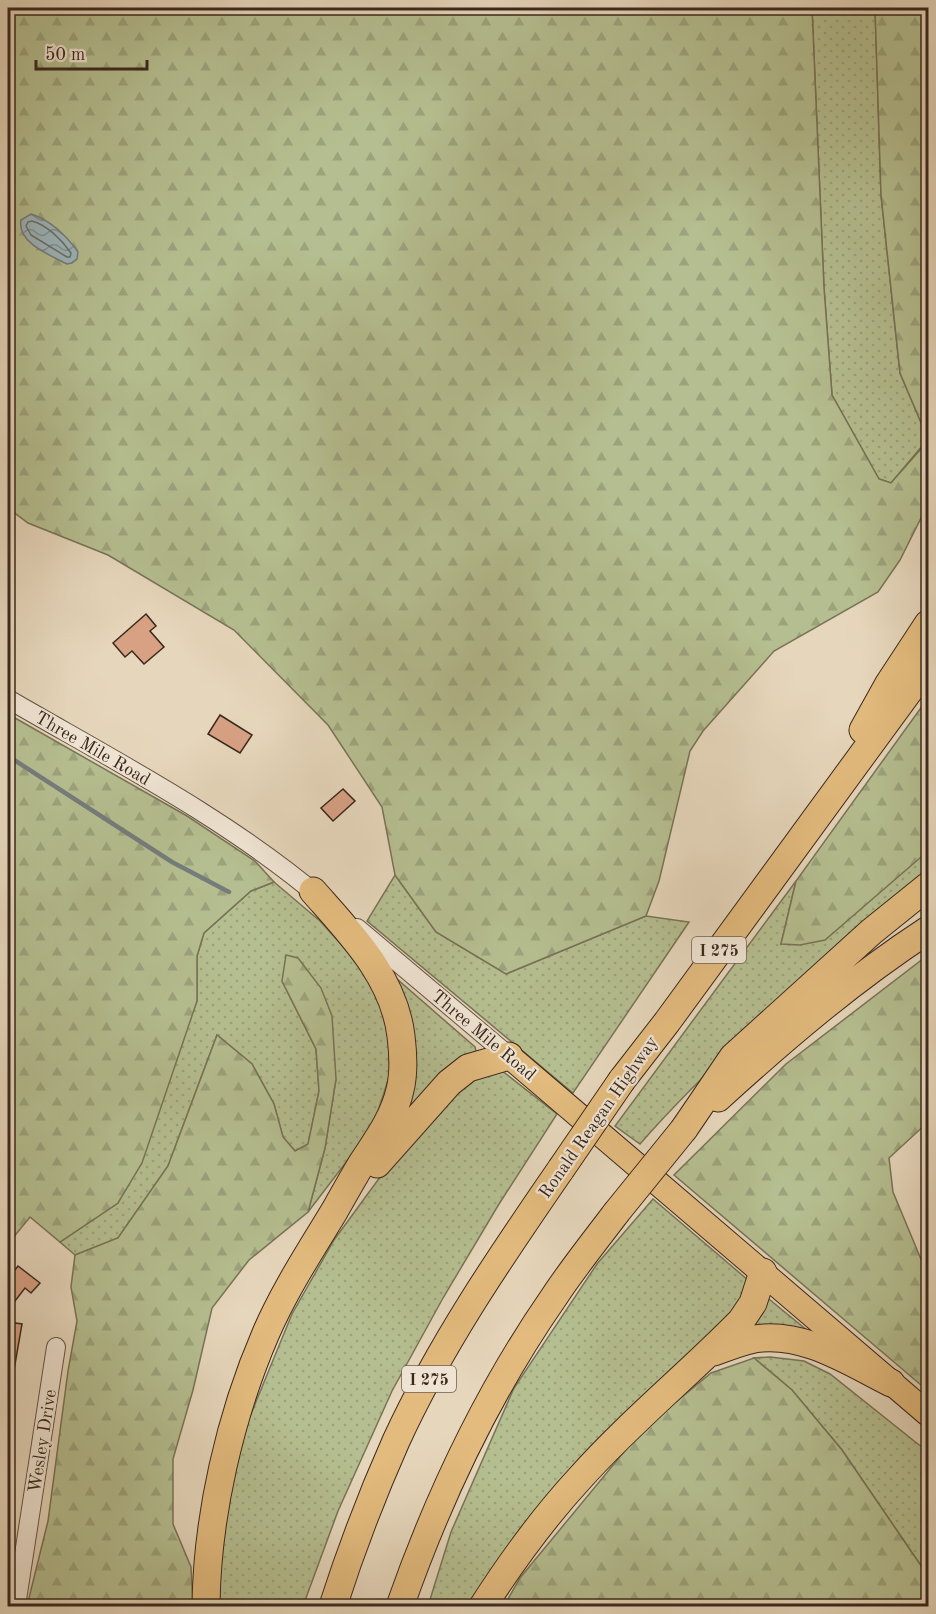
<svg xmlns="http://www.w3.org/2000/svg" width="936" height="1614" viewBox="0 0 936 1614" font-family="'Old Standard TT',serif">
  <style>
    .grass { fill: url(#grass-dots); stroke: #787356; stroke-width: 1.5 }
    .forest { fill: url(#forest-firs); stroke: #787356; stroke-width: 1.5 }
    .water { fill: url(#water-waves); stroke: #757d7c; stroke-width: 1.5 }
    .lines { fill: none; stroke-linecap: round; stroke-linejoin: round }
    .shore { stroke: #6b6f6c; stroke-width: 1.5 }
    .stream { stroke: #757d7c; stroke-width: 4.5 }
    .building { fill: #d8a184; stroke: #3a281d; stroke-width: 1.5 }
    .minor-casing { stroke: #655444; stroke-width: 20 }
    .major-casing { stroke: #3a281d; stroke-width: 26 }
    .highway-casing { stroke: #3a281d; stroke-width: 29 }
    .minor { stroke: #efe4d3; stroke-width: 18 }
    .major { stroke: #e3bb7e; stroke-width: 24 }
    .highway { stroke: #e3bb7e; stroke-width: 27 }
    .highway-bridge-casing { stroke: #3a281d; stroke-width: 29; stroke-linecap: butt }
    .highway-bridge { stroke: #e3bb7e; stroke-width: 27 }
    .labels { text-anchor: middle; stroke-width: 4.5; stroke-linejoin: round; paint-order: stroke }
    .shield { fill: #efe4d3; stroke: #706054; stroke-width: 1.5 }
    .shield-label { font-size: 16px; font-weight: bold; fill: #3a281d }
    .street-label { font-size: 18px; fill: #3a281d; stroke: #efe4d3 }
  </style>
  <defs>
    <pattern id="grass-dots" width="8" height="8" patternUnits="userSpaceOnUse" patternTransform="scale(1.5)"><rect width="8" height="8" fill="#b5be90"/><path d="M2 2h.1M6 6h.1" fill="none" stroke="#9ca37c" stroke-width="1.8" stroke-linecap="round"/></pattern>
    <pattern id="forest-firs" width="22" height="20" patternUnits="userSpaceOnUse" patternTransform="scale(1.5)"><rect width="22" height="20" fill="#b5be90"/><path d="M5 1l3.5 6h-7zM16 11l3.5 6h-7z" fill="#9ca37c"/></pattern>
    <pattern id="water-waves" width="16" height="10" patternUnits="userSpaceOnUse" patternTransform="scale(1.5)"><rect width="16" height="10" fill="#9cb6bc"/><path d="M0 5q4-4 8 0t8 0" fill="none" stroke="#809498"/></pattern>
  </defs>
  <rect width="100%" height="100%" fill="#e6d6bb"/>
  <filter id="stains"><feTurbulence type="fractalNoise" baseFrequency=".00333" numOctaves="4"/><feColorMatrix values="0 0 0 0 .2 0 0 0 0 .09 0 0 0 0 .02 0 0 0 .5 -.17"/></filter>
  <radialGradient id="worn" r=".72"><stop offset=".6" stop-color="#630" stop-opacity="0"/><stop offset="1" stop-color="#630" stop-opacity=".3"/></radialGradient>
  <path class="grass" d="M812,8H875L881,195L900,373L928,439L891,483L879,479L832,395L824,288Z
    M928,851V875C830,962 727,1045 640,1144L615,1126L796,881L781,944Z
    M395,875L436,932L506,974L646,916L689,922L573,1093L367,921Z
    M274,882L320,921L358,963L383,1004L388,1031L390,1074L373,1127L308,1212L325,1148L336,1079L282,981L316,1049L319,1091L308,1145L295,1151L283,1137L274,1104L252,1064L217,1035L168,1166L118,1238L75,1255L60,1242L118,1203L197,1001V956L204,933L251,891Z
    M392,979H397L475,1047L476,1051L397,1122Z
    M501,1070L557,1114L499,1204L443,1298L392,1391L338,1511L303,1606H216L226,1504L246,1426L292,1314L334,1240L386,1169L460,1084Z
    M653,1199L749,1281L732,1317L473,1606H428L451,1532L514,1388L597,1264Z
    M764,1295L814,1336L740,1335Z
    M770,1357L804,1361L830,1374L928,1452V1576L842,1450L792,1390L754,1358Z"/>
  <path class="forest" d="M8,8H812L824,288L832,395L879,479L891,483L928,441V504L900,560L878,592L774,651L703,731L690,751L659,881L646,916L506,974L436,932L395,875L382,807L328,725L234,630L108,555L28,523L8,508Z
    M875,8H928V439L900,373L881,195Z
    M928,698V851L825,940L800,945L781,944L796,881Z
    M8,714L187,816L255,861L274,882L251,891L204,933L197,956V1001L142,1163L118,1203L60,1242L30,1217L8,1244Z
    M286,955L298,958L321,988L332,1016L336,1079L325,1148L308,1212L249,1260L212,1308L193,1390L173,1459V1524L191,1567L193,1606H27L48,1521L68,1371L77,1321L71,1287L75,1255L118,1238L168,1166L217,1035L252,1064L274,1104L283,1137L295,1151L308,1144L319,1091L316,1049L282,981Z
    M928,955V1122L889,1158L893,1192L928,1276V1391L674,1175L786,1064Z
    M754,1358L792,1390L842,1450L928,1576V1605L504,1606L520,1578L642,1430L711,1373Z"/>
  <path class="water" d="M31,214C50,220 67,236 78,252L77,259L72,263L67,264C50,255 17,243 21,220Z"/>
  <g class="lines">
    <path class="shore" d="M32,221C47,225 62,240 71,253L70,257H67L31,235L26,226L28,222Z"/>
    <path class="stream" d="M8,756L172,862L229,892"/>
  </g>
  <path class="building" d="M146,614L156,626L150,631L164,647L144,664L132,651L125,657L113,643Z
    M220,715L252,735L240,753L208,734Z
    M343,789L355,801L333,821L321,808Z
    M18,1266L40,1283L31,1293L25,1288L8,1310V1279Z
    M8,1322L22,1324L14,1370H8Z"/>
  <g class="lines">
    <g class="minor-casing">
      <path id="minor" d="M8,699C115,761 226,818 322,899
        M357,928L509,1056
        M16,1606L56,1347"/>
    </g>
    <g class="major-casing">
      <path id="major" d="M509,1056L928,1414"/>
    </g>
    <g class="highway-casing">
      <path id="highway" d="M863,730L888,685L928,624
        M622,1080L667,1022L928,665
        M718,1098C785,1037 853,979 928,930
        M684,1129L733,1057L871,932L928,886
        M377,1164L449,1083L468,1068L509,1056
        M714,1352C727,1347 740,1342 754,1339C803,1331 849,1362 891,1383
        M206,1606C207,1516 230,1416 266,1333C285,1289 311,1250 335,1210C344,1194 353,1178 362,1163C377,1140 394,1117 400,1090C404,1074 403,1052 401,1036C394,977 350,933 313,891
        M333,1606C351,1550 372,1495 396,1441C440,1345 501,1256 561,1169
        M400,1606C438,1498 488,1392 554,1297C573,1268 595,1241 616,1213
        M483,1606C512,1561 543,1518 580,1478C630,1422 689,1374 741,1321L753,1303L763,1272"/>
    </g>
    <use href="#minor" class="minor"/>
    <use href="#major" class="major"/>
    <use href="#highway" class="highway"/>
    <g class="highway-bridge-casing">
      <path id="highway-bridge" d="M561,1169L622,1080
        M616,1213L684,1129"/>
    </g>
    <use href="#highway-bridge" class="highway-bridge"/>
  </g>
  <g class="labels">
    <g class="shield">
      <rect x="692" y="937" width="54" height="26" rx="4.5"/>
      <rect x="402" y="1366" width="54" height="26" rx="4.5"/>
    </g>
    <g class="shield-label">
      <text x="719" y="956">I 275</text>
      <text x="429" y="1385">I 275</text>
    </g>
    <g class="street-label">
      <text transform="translate(93 748) rotate(30)" y="6">Three Mile Road</text>
      <text transform="translate(484 1035) rotate(40)" y="6">Three Mile Road</text>
      <text transform="translate(598 1117) rotate(-55)" y="6">Ronald Reagan Highway</text>
      <text transform="translate(42 1441) rotate(-81)" y="6">Wesley Drive</text>
    </g>
  </g>
  <rect width="936" height="1614" fill="none" stroke="#e6d6bb" stroke-width="30"/>
  <rect x="9" y="9" width="918" height="1596" fill="none" stroke="#3a281d" stroke-width="3"/>
  <rect x="15" y="15" width="906" height="1584" fill="none" stroke="#3a281d" stroke-width="1.5"/>
  <path d="M36 60v9h111v-9" fill="none" stroke="#3a281d" stroke-width="3"/>
  <text x="45" y="60" font-size="18" fill="#3a281d" stroke="#efe4d3" stroke-width="4.5" paint-order="stroke">50 m</text>
  <rect width="100%" height="100%" filter="url(#stains)"/>
  <rect width="100%" height="100%" fill="url(#worn)"/>
</svg>
